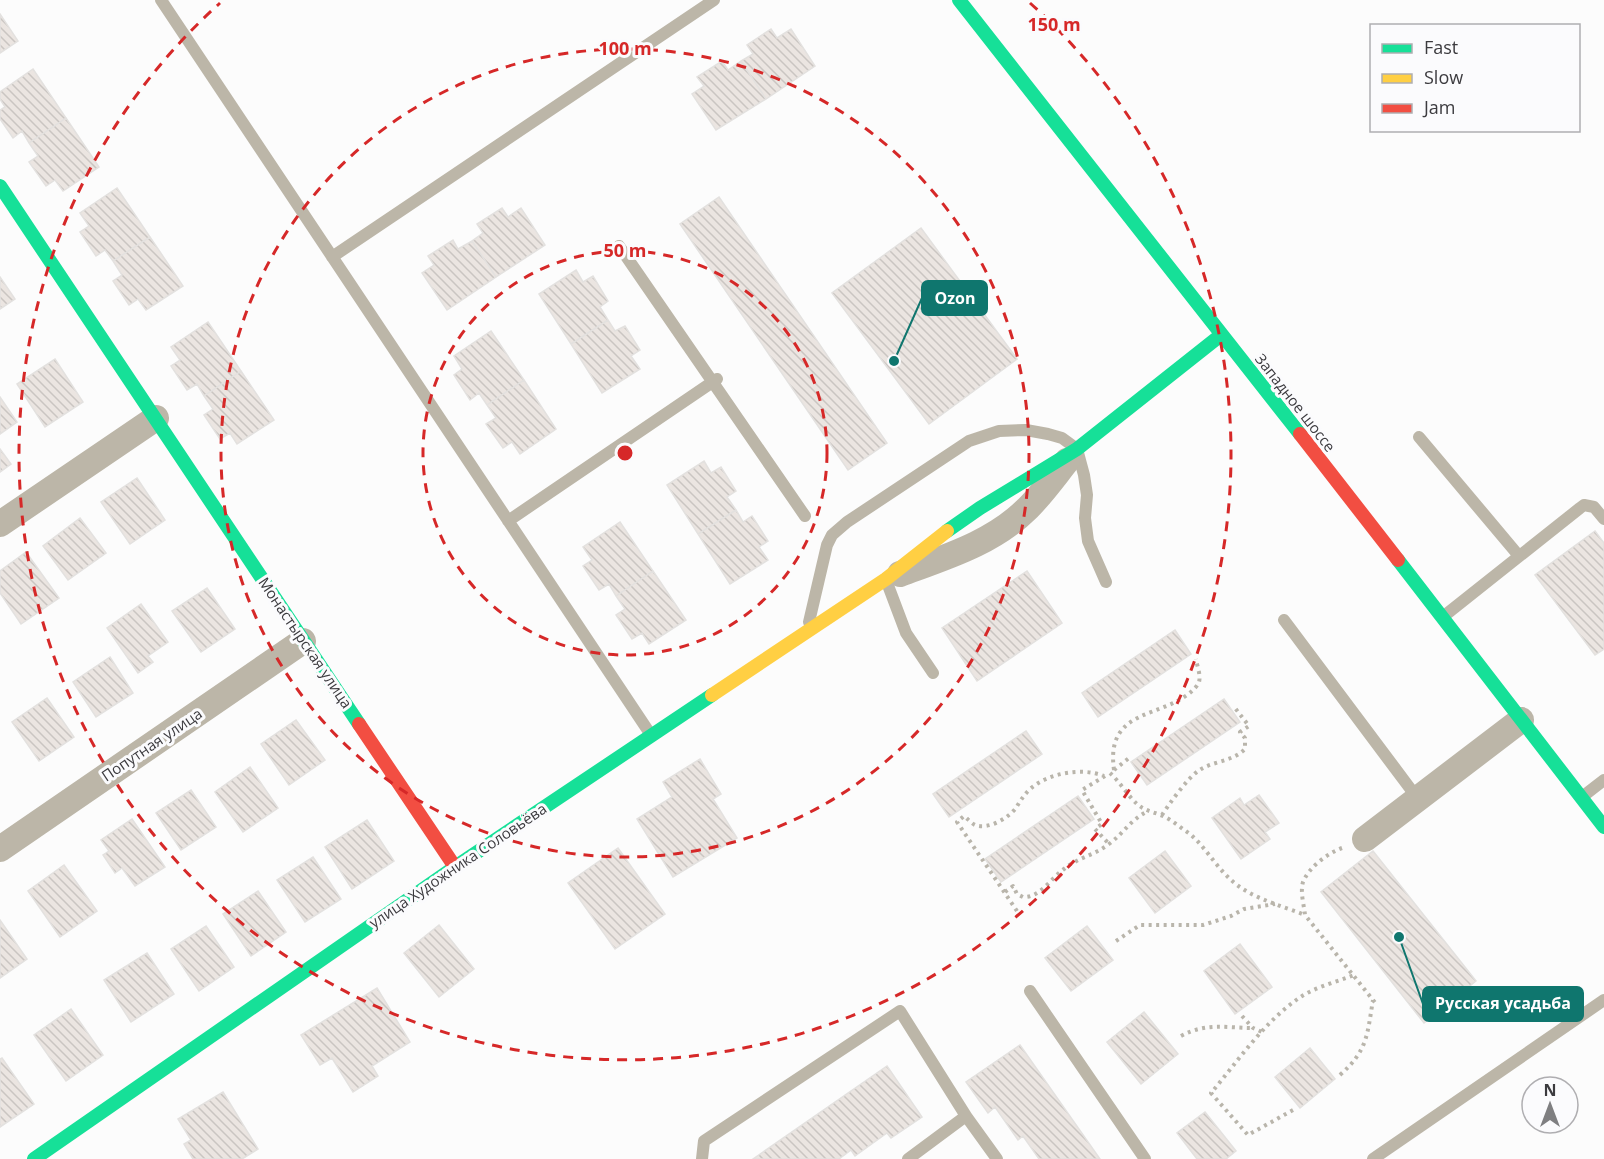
<svg xmlns="http://www.w3.org/2000/svg" width="1604" height="1159" viewBox="0 0 1604 1159" font-family="'Open Sans',sans-serif">
  <style>
    .building { fill: url(#building-back-hatch); stroke: #e3e1df; stroke-width: 1.5 }
    .lines { fill: none; stroke-linecap: round; stroke-linejoin: round }
    .path { stroke: #b9b5ab; stroke-width: 4; stroke-dasharray: 3 4.5; stroke-linecap: butt }
    .lane { stroke: #bcb6a8; stroke-width: 12 }
    .street { stroke: #bcb6a8; stroke-width: 26 }
    .fast { stroke: #16e098; stroke-width: 14 }
    .slow { stroke: #ffcf43; stroke-width: 14 }
    .jam { stroke: #f24e42; stroke-width: 14 }
    .ring { fill: none; stroke: #d62828; stroke-width: 3; stroke-dasharray: 10 8 }
    .labels { text-anchor: middle; stroke-width: 6; stroke-linejoin: round; paint-order: stroke }
    .street-label { font-size: 15px; fill: #3c3b3f; stroke: #fbfbfd }
    .centre { fill: #d62828; stroke: #fbfbfd; stroke-width: 3 }
    .ring-label { font-size: 18px; text-anchor: middle; font-weight: bold; fill: #d62828; stroke: #fbfbfd; stroke-width: 6; stroke-linejoin: round; paint-order: stroke }
    .leader { fill: none; stroke: #0f766e; stroke-width: 2 }
    .callout-dot { fill: #0f766e; stroke: #fbfbfd; stroke-width: 2 }
    .callout { fill: #0f766e; stroke: #0f766e; stroke-width: 2 }
    .callout-label { font-size: 16px; text-anchor: middle; font-weight: bold; fill: #fff }
  </style>
  <defs>
    <pattern id="building-back-hatch" width="6" height="6" patternUnits="userSpaceOnUse" patternTransform="scale(1.5)"><rect width="6" height="6" fill="#ebe5e1"/><path d="M-1 5l2 2M0 0l6 6M5-1l2 2" fill="none" stroke="#cac5c2"/></pattern>
  </defs>
  <rect width="100%" height="100%" fill="#fcfcfc"/>
  <path class="building" d="M0,14L18,41L0,53Z
    M771,29L777,38L791,29L815,66L766,99L741,61L753,54L747,45Z
    M722,61L728,70L741,61L766,99L716,130L692,94L704,86L697,77Z
    M33,69L66,118L29,143L22,131L13,138L0,119V110L5,107L0,99V92Z
    M66,118L99,167L63,191L55,180L46,186L29,162L38,156L29,143Z
    M117,188L150,237L113,261L105,250L96,256L80,232L89,226L80,213Z
    M719,197L887,443L848,470L680,224Z
    M502,208L508,217L521,208L545,245L496,277L472,241L483,233L477,224Z
    M921,228L1017,359L929,424L832,293Z
    M150,237L183,286L146,310L138,299L129,305L113,281L122,275L113,261Z
    M453,240L458,249L472,241L496,277L447,310L422,273L434,265L428,256Z
    M576,270L583,282L593,276L608,301L600,307L608,320L571,344L539,294Z
    M0,277L15,299L0,309Z
    M608,320L615,331L625,326L640,350L631,356L640,369L602,393L571,344Z
    M208,322L241,371L204,396L197,384L187,390L171,366L180,360L171,347Z
    M491,331L524,380L487,405L479,393L470,400L454,375L462,369L454,356Z
    M55,359L83,402L45,427L17,384Z
    M241,371L274,420L237,444L230,433L220,439L204,415L213,409L204,396Z
    M524,380L556,429L520,454L512,442L503,448L486,424L496,418L487,405Z
    M0,397L17,422L0,434Z
    M0,449L11,464L0,472Z
    M704,461L711,473L721,467L736,491L727,497L736,510L698,534L667,485Z
    M137,478L165,520L130,544L101,502Z
    M736,510L743,522L752,516L768,541L759,547L768,560L730,584L698,534Z
    M80,518L106,553L68,580L43,546Z
    M620,522L653,571L616,596L609,584L599,590L583,566L592,560L583,547Z
    M1595,531L1604,543V649L1595,655L1535,575Z
    M26,552L59,598L21,624L0,593V571Z
    M653,571L686,620L649,644L642,633L632,639L616,615L625,609L616,596Z
    M1027,571L1062,623L977,681L942,628Z
    M207,588L235,629L201,652L172,611Z
    M141,604L168,642L148,656L153,662L138,673L107,628Z
    M1175,630L1191,654L1098,717L1082,693Z
    M110,657L133,693L96,717L73,682Z
    M47,698L74,737L39,761L12,722Z
    M1224,699L1240,722L1147,785L1131,762Z
    M296,720L325,760L289,785L261,744Z
    M1026,731L1042,754L949,817L933,794Z
    M700,759L721,794L713,799L737,838L673,877L637,819L672,797L663,782Z
    M250,767L278,808L243,832L215,792Z
    M191,790L216,827L181,850L156,813Z
    M1259,795L1279,823L1265,832L1270,839L1241,859L1212,818L1240,798L1244,805Z
    M1078,796L1094,819L1001,882L985,859Z
    M132,819L165,867L135,886L122,868L115,873L103,855L109,851L101,840Z
    M367,820L394,861L352,889L325,847Z
    M618,848L665,914L615,949L568,883Z
    M1165,851L1191,886L1155,913L1129,878Z
    M1373,851L1476,981L1424,1023L1321,892Z
    M313,857L341,899L305,922L277,880Z
    M64,865L97,911L60,937L28,891Z
    M258,891L286,932L251,956L223,914Z
    M0,920L27,959L0,978Z
    M439,925L474,969L439,997L404,953Z
    M206,926L234,967L199,991L171,949Z
    M1087,926L1113,960L1071,991L1045,958Z
    M1240,944L1272,987L1235,1014L1204,971Z
    M147,953L174,994L131,1022L104,980Z
    M377,988L410,1042L372,1066L378,1076L353,1092L332,1058L320,1065L301,1035Z
    M71,1009L103,1055L66,1081L34,1035Z
    M1144,1012L1178,1054L1141,1084L1107,1042Z
    M1020,1045L1100,1159H1039L1023,1136L1018,1140L995,1107L988,1113L966,1082Z
    M1310,1048L1335,1079L1300,1108L1275,1077Z
    M2,1058L34,1104L0,1127V1059Z
    M887,1066L922,1117L891,1138L887,1133L855,1156L851,1150L839,1159H753Z
    M223,1092L258,1149L242,1159H193L184,1144L191,1140L178,1119Z
    M1205,1112L1236,1151L1226,1159H1197L1177,1133Z"/>
  <g class="lines">
    <path class="path" d="M1114,770C1105,707 1163,719 1193,690C1195,688 1198,685 1199,682C1201,675 1197,666 1196,659
      M1114,770L1129,758
      M1110,773C1120,782 1129,797 1137,804C1145,811 1154,812 1163,816C1172,820 1181,828 1190,834C1205,847 1215,865 1230,879C1250,898 1280,905 1305,915
      M1105,776L1082,790L1102,824L1095,829L1109,844
      M1162,815C1169,804 1187,779 1198,771C1212,761 1232,762 1245,749V738L1240,732L1249,726L1235,708
      M1342,848C1328,853 1309,867 1303,882C1300,892 1304,905 1305,915L1377,1005
      M1005,892L1013,886L1017,894L1023,897C1040,898 1051,878 1064,869C1077,858 1095,855 1109,844C1124,833 1130,820 1148,811
      M1017,911L957,822L964,816C968,819 971,823 975,825C989,830 1008,818 1016,808C1020,801 1024,795 1030,789C1048,773 1082,767 1104,776
      M1116,941L1140,925H1203L1231,916L1244,909L1275,904
      M1242,1016L1253,1028L1262,1032
      M1181,1036C1207,1022 1225,1028 1253,1028
      M1340,1075C1368,1050 1367,1035 1373,1000
      M1293,1110L1248,1135L1211,1093C1238,1061 1264,1022 1299,998C1315,987 1336,982 1354,975"/>
    <path class="lane" d="M161,0L651,735
      M619,246L805,516
      M332,257L714,0
      M1419,437L1519,556
      M508,521L717,379
      M886,580L906,633L933,673
      M1444,616L1580,508L1584,505L1594,507L1604,519
      M1284,620L1418,799
      M809,622L827,545L832,535L847,522L969,441L999,431L1026,430L1048,434L1062,438L1077,449L1084,475L1087,495L1085,518L1088,541L1106,582
      M1582,797L1604,780
      M1030,991L1145,1159
      M702,1159L704,1141L900,1011L966,1116
      M908,1159L966,1116L997,1159
      M1373,1159L1604,1000"/>
    <path class="street" d="M0,524L156,418
      M900,574C946,557 993,543 1028,508C1043,493 1055,476 1067,461
      M1365,839L1521,720
      M0,849L303,641"/>
    <path class="fast" d="M959,0L1300,434
      M0,186L359,724
      M947,531L980,508L1077,449L1221,335
      M1398,560L1604,827
      M34,1159L455,867L712,695"/>
    <path class="slow" d="M712,695L886,579L947,531"/>
    <path class="jam" d="M1300,434L1398,560
      M359,724L455,867"/>
  </g>
  <g class="ring">
    <circle cx="625" cy="453" r="202"/>
    <circle cx="625" cy="453" r="404"/>
    <path d="M1030 3A606 606 0 1 1 220 3"/>
  </g>
  <g class="labels">
    <g class="street-label">
      <text transform="translate(1295 403) rotate(52)" y="5">Западное шоссе</text>
      <text transform="translate(305 643) rotate(56)" y="5">Монастырская улица</text>
      <text transform="translate(152 745) rotate(-34)" y="5">Попутная улица</text>
      <text transform="translate(458 866) rotate(-34)" y="5">улица Художника Соловьёва</text>
    </g>
  </g>
  <circle cx="625" cy="453" r="9" class="centre"/>
  <g class="ring-label">
    <text x="1054" y="31">150 m</text>
    <text x="625" y="55">100 m</text>
    <text x="625" y="257">50 m</text>
  </g>
  <path class="leader" d="M894 361L922 298M1399 937L1423 1004"/>
  <g class="callout-dot">
    <circle cx="894" cy="361" r="6"/>
    <circle cx="1399" cy="937" r="6"/>
  </g>
  <g class="callout">
    <rect x="922" y="281" width="65" height="34" rx="6"/>
    <rect x="1423" y="987" width="160" height="34" rx="6"/>
  </g>
  <g class="callout-label">
    <text x="955" y="304">Ozon</text>
    <text x="1503" y="1009">Русская усадьба</text>
  </g>
  <rect x="1370" y="24" width="210" height="108" fill="#fbfbfd" stroke="#afaeb1" stroke-width="1.5"/>
  <rect x="1382" y="44" width="30" height="9" fill="#16e098" stroke="#afaeb1" stroke-width="1.5"/>
  <text x="1424" y="54" font-size="18" fill="#3c3b3f">Fast</text>
  <rect x="1382" y="74" width="30" height="9" fill="#ffcf43" stroke="#afaeb1" stroke-width="1.5"/>
  <text x="1424" y="84" font-size="18" fill="#3c3b3f">Slow</text>
  <rect x="1382" y="104" width="30" height="9" fill="#f24e42" stroke="#afaeb1" stroke-width="1.5"/>
  <text x="1424" y="114" font-size="18" fill="#3c3b3f">Jam</text>
  <g transform="translate(1550 1105)"><circle r="28" fill="#fbfbfd" stroke="#afaeb1" stroke-width="1.5"/>
  <path d="M0-4.5L10 22L0 15L-10 22Z" fill="#7f7f81"/>
  <text y="-9" font-size="16" font-weight="bold" text-anchor="middle" fill="#3c3b3f">N</text>
  </g>
</svg>
